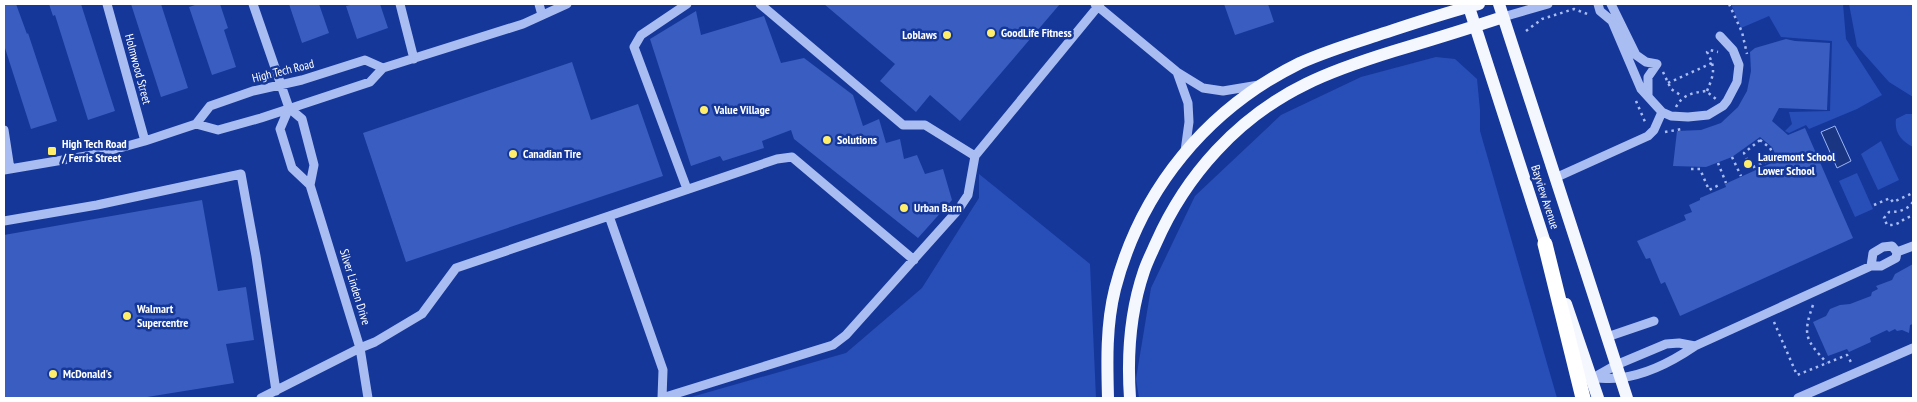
<svg xmlns="http://www.w3.org/2000/svg" width="1917" height="402" viewBox="0 0 1917 402" font-family="'PT Sans Narrow',sans-serif">
  <style>
    .green { fill: #284fb8 }
    .water { fill: #1a3581; stroke: #9bb5f5 }
    .building { fill: #395dc0 }
    .lines { fill: none; stroke-linecap: round; stroke-linejoin: round }
    .path { stroke: #a9bdf3; stroke-width: 2.5; stroke-dasharray: 2.5 4; stroke-linecap: butt }
    .minor { stroke: #a9bdf3; stroke-width: 9 }
    .major { stroke: #f5f7ff; stroke-width: 12 }
    .highway { stroke: #fff; stroke-width: 15 }
    .poi-dot { fill: #ffee6b; stroke: #15379a; stroke-width: 2 }
    .labels { text-anchor: middle; stroke-width: 5; stroke-linejoin: round; paint-order: stroke }
    .poi-label { font-size: 12px; font-weight: bold; fill: #fff; stroke: #15379a; text-anchor: start }
    .street-label { font-size: 12px; fill: #fff; stroke: #15379a }
  </style>
  <rect width="100%" height="100%" fill="#15379a"/>
  <path class="green" d="M1731,4H1843L1846,39L1882,95L1857,109L1809,129L1806,125L1789,133L1785,131L1792,124L1789,112L1830,111L1832,41L1781,37L1769,16L1741,28Z
    M1849,4H1913V97L1889,82L1857,46Z
    M1436,57L1455,59L1477,79L1480,110V131L1557,398H1139L1136,379L1151,288L1195,196L1281,115L1361,77Z
    M1906,114H1913V147C1902,141 1894,133 1896,119Z
    M1881,141L1899,180L1878,190L1861,154Z
    M1857,173L1873,209L1855,217L1839,181Z
    M979,174L1090,264L1096,398H688L846,353L922,288L979,198Z"/>
  <path class="water" d="M1835,126L1851,161L1837,168L1821,132Z"/>
  <path class="building" d="M4,4H16L27,34L28,33L57,121L31,129L4,45Z
    M49,4H81L115,111L88,120L55,15L53,16Z
    M131,4H161L188,88L161,97Z
    M198,4H220L228,28L224,30L236,67L212,75L189,7Z
    M289,4H319L329,33L302,43Z
    M354,4H380L388,28L357,39L346,6Z
    M824,4H1060L960,121L930,95L916,112L880,81L895,64Z
    M1224,4H1268L1274,22L1235,35Z
    M696,11L701,35L764,16L781,63L804,58L853,95L863,126L879,119L886,143L900,139L904,159L917,155L925,174L943,169L952,200L918,238L794,139L791,130L762,141L764,148L723,161L720,156L691,166L650,39Z
    M1786,39L1795,41L1830,43L1827,110L1779,108L1772,121L1788,135L1805,128L1853,238L1680,316L1665,282L1661,284L1650,258L1646,259L1637,241L1686,220L1684,215L1692,212L1689,205L1700,200V198L1726,187L1725,184L1778,160L1772,147L1760,137L1732,157L1706,167L1673,166L1677,131L1701,130L1721,123L1738,107L1747,91L1751,71L1750,52L1755,48Z
    M572,62L591,120L638,104L663,176L406,262L363,133Z
    M202,200L218,291L246,287L254,340L226,344L234,383L141,398H4V235Z
    M1913,264V324L1910,325L1909,333L1902,330L1897,331L1895,329L1889,332L1887,330L1870,338L1871,342L1849,352L1847,349L1828,356L1813,322L1826,316L1830,309L1840,305L1850,304L1871,296L1872,292L1878,289L1876,286L1892,280L1895,274Z"/>
  <g class="lines">
    <path class="path" d="M1729,4L1742,32L1747,54
      M1526,31L1542,19L1574,9L1590,15
      M1663,72L1671,89L1682,96
      M1668,83L1712,63
      M1707,91C1714,74 1716,68 1707,52L1710,50L1718,52
      M1636,101L1646,124
      M1676,107C1683,94 1693,93 1706,91L1716,99
      M1665,132L1682,129
      M1760,140L1770,148L1775,158L1751,168L1744,153Z
      M1732,157L1741,176
      M1718,163L1726,183
      M1691,169H1700L1709,190L1721,184
      M1913,202C1907,210 1899,212 1889,212L1884,218L1887,225C1901,226 1901,218 1913,216
      M1874,205L1890,198L1893,202L1913,193
      M1813,305C1802,336 1806,340 1827,363
      M1774,322L1797,375L1847,355L1852,364"/>
    <path class="minor" d="M107,4L145,141
      M253,4L289,108L302,119L314,165L310,185
      M400,4L414,59
      M539,4L542,15
      M687,4L641,35L634,47L687,189
      M760,4L903,125H925L975,156
      M1095,4L1177,72L1203,88L1223,91L1259,85
      M1598,4L1600,11L1612,21L1641,89L1662,112L1671,116L1688,117L1708,115L1723,106L1727,101L1737,82L1739,65L1733,50L1720,36
      M1611,4L1636,55L1646,62L1657,64L1648,77V95
      M1503,17L1548,4
      M1177,72L1188,103L1189,122L1185,151
      M289,108L280,129L292,168L310,185L360,348L368,398
      M196,124L218,130L261,118L370,82L383,68L523,24L567,4
      M4,130L10,169
      M4,170L98,154L145,141L196,124L210,106L253,91L302,80L365,60L383,68
      M1555,178L1648,136L1654,130L1662,112
      M609,216L663,370L662,398
      M4,221L97,205L241,174L256,256L276,391
      M1897,252L1913,246
      M1607,337L1654,321
      M1592,378C1601,378 1610,379 1619,378C1647,375 1673,361 1695,346L1871,266H1881L1896,258L1897,252L1892,246L1883,247L1873,253L1871,266
      M1593,378L1616,365L1666,344L1679,343L1695,346
      M261,398L360,348L375,342L422,314L456,268L777,159L792,157L914,260
      M662,398L833,345L846,335L958,210L968,195L975,156L1100,4
      M1798,398L1913,348"/>
    <path class="major" d="M1468,4L1548,252
      M1499,4L1627,398
      M1566,304L1598,398
      M1108,398C1107,362 1106,325 1115,289C1141,189 1207,109 1300,63C1324,52 1350,44 1375,36C1409,25 1444,13 1479,4
      M1130,398C1127,355 1130,312 1144,271C1147,262 1152,252 1156,243C1186,175 1238,117 1306,84C1334,70 1365,60 1394,51C1431,40 1467,29 1503,17"/>
    <path class="highway" d="M1545,244L1583,398"/>
  </g>
  <g class="poi-dot">
    <circle cx="991" cy="33" r="5"/>
    <circle cx="947" cy="35" r="5"/>
    <circle cx="704" cy="110" r="5"/>
    <circle cx="827" cy="140" r="5"/>
    <rect x="47" y="146" width="10" height="10" rx="2.5"/>
    <circle cx="513" cy="154" r="5"/>
    <circle cx="1748" cy="164" r="5"/>
    <circle cx="904" cy="208" r="5"/>
    <circle cx="127" cy="316" r="5"/>
    <circle cx="53" cy="374" r="5"/>
  </g>
  <g class="labels">
    <g class="poi-label">
      <text x="1001" y="37">GoodLife Fitness</text>
      <text x="937" y="39" text-anchor="end">Loblaws</text>
      <text x="714" y="114">Value Village</text>
      <text x="837" y="144">Solutions</text>
      <text x="62" y="148">High Tech Road<tspan x="62" dy="14">/ Ferris Street</tspan></text>
      <text x="523" y="158">Canadian Tire</text>
      <text x="1758" y="161">Lauremont School<tspan x="1758" dy="14">Lower School</tspan></text>
      <text x="914" y="212">Urban Barn</text>
      <text x="137" y="313">Walmart<tspan x="137" dy="14">Supercentre</tspan></text>
      <text x="63" y="378">McDonald's</text>
    </g>
    <g class="street-label">
      <text transform="translate(138 69) rotate(75)" y="4">Holmwood Street</text>
      <text transform="translate(283 71) rotate(-14)" y="4">High Tech Road</text>
      <text transform="translate(1545 197) rotate(72)" y="4">Bayview Avenue</text>
      <text transform="translate(355 287) rotate(73)" y="4">Silver Linden Drive</text>
    </g>
  </g>
  <rect width="1917" height="402" fill="none" stroke="#ffffff" stroke-width="10"/>
</svg>
